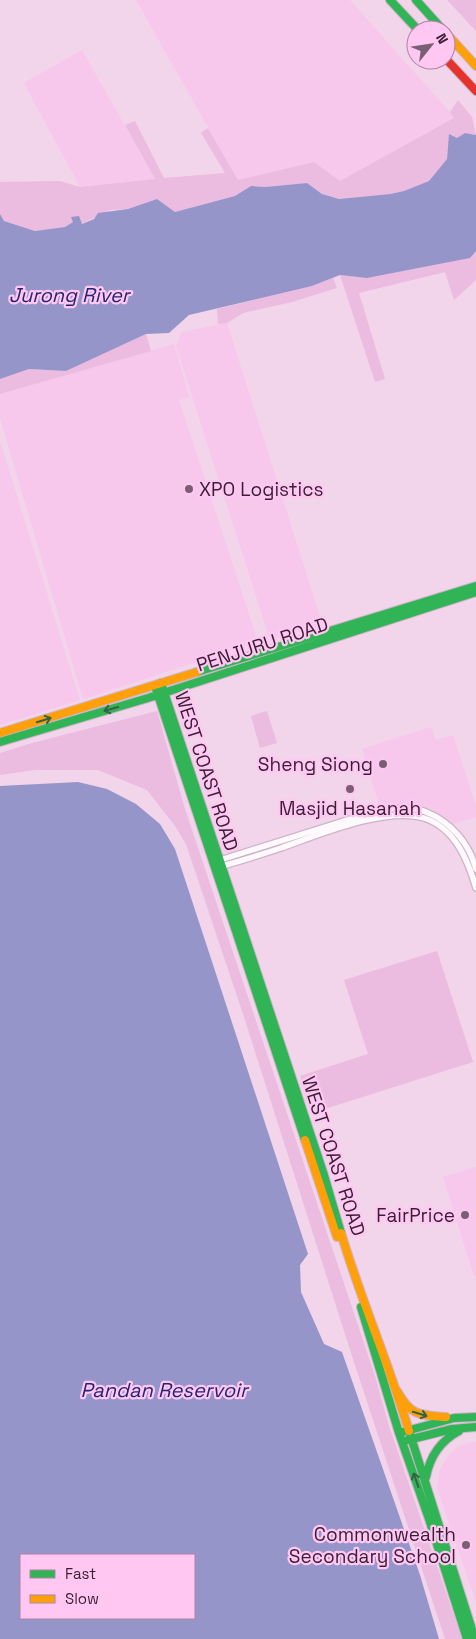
<svg xmlns="http://www.w3.org/2000/svg" width="476" height="1639" viewBox="0 0 476 1639" font-family="'Space Grotesk',sans-serif">
  <style>
    .built { fill: #f7c8ec }
    .green { fill: #ebbbe0 }
    .water { fill: #9595c9; fill-rule: evenodd }
    .lines { fill: none; stroke-linecap: round; stroke-linejoin: round }
    .street-casing { stroke: #cdb3c8; stroke-width: 8 }
    .fast-casing { stroke: #cdb3c8; stroke-width: 10 }
    .slow-casing { stroke: #cdb3c8; stroke-width: 10 }
    .jam-casing { stroke: #cdb3c8; stroke-width: 10 }
    .street { stroke: #fdf9fc; stroke-width: 5.5 }
    .fast { stroke: #30b455; stroke-width: 8 }
    .slow { stroke: #ff9f0a; stroke-width: 8 }
    .jam { stroke: #e5322d; stroke-width: 8 }
    .oneway { stroke: #356243 }
    .poi-dot { fill: #7a5e74; stroke: #ffc7f2; stroke-width: 2 }
    .labels { text-anchor: middle; stroke-width: 4.5; stroke-linejoin: round; paint-order: stroke }
    .poi-label { font-size: 19px; fill: #391f34; stroke: #ffc7f2; text-anchor: end }
    .street-label { font-size: 19px; fill: #391f34; stroke: #ffc7f2 }
    .water-label { font-size: 20px; font-style: italic; fill: #222572; stroke: #ffc7f2 }
  </style>
  <rect width="100%" height="100%" fill="#f2d4eb"/>
  <path class="built" d="M136,0H350L455,118L340,181L314,162L238,180Z
    M82,50L155,179L80,187L24,83Z
    M227,323L323,626L270,640L176,346L182,332Z
    M174,344L189,397L179,400L258,642L83,699L0,418V394Z
    M0,441L80,700L0,725Z
    M431,727L436,740L453,735L476,807V817L452,824L431,809L407,805L380,808L362,749Z
    M476,1167V1275L474,1276L443,1177Z
    M476,1442V1602L437,1488L440,1470L450,1453L458,1447L467,1443Z"/>
  <path class="green" d="M447,0H476V31L449,2Z
    M458,100L472,117L476,135L465,133L448,144L447,159L429,181L404,191L390,194L339,199L322,194L307,183L265,187L251,186L235,196L175,212L157,199L128,209L110,210L81,224L79,216L73,222L65,227L35,231L4,221L0,214V182L59,181L80,187L155,179L125,125L135,121L164,178L225,173L201,133L208,128L238,180L314,162L340,181L454,118L450,112Z
    M476,251V280L454,300L445,272L359,293L385,379L375,382L340,275L367,278L469,258Z
    M333,278L337,288L292,302L243,313L227,323L218,324L217,309L312,286Z
    M146,334L151,351L0,394V379L29,369L66,371Z
    M157,711L185,809L375,1376L389,1426L462,1639H445L352,1356L244,1017L186,844L175,826L147,790L98,770H35L0,775V753L32,743Z
    M267,711L277,743L260,748L251,716Z
    M437,951L473,1062L312,1113L300,1076L368,1054L344,980Z"/>
  <path class="water" d="M465,133L476,135V251L470,258L367,278L340,275L312,286L189,315L169,333L146,334L66,371L29,369L0,379V214L4,221L35,231L65,227L73,222L71,217L79,216L82,224L94,219L98,213L128,209L157,199L175,212L235,196L251,186L265,187L307,183L322,194L339,199L390,194L404,191L429,181L447,159L449,134L457,138Z
    M78,782L107,789L136,804L160,824L175,849L308,1254L300,1265L301,1292L324,1344L342,1352L420,1575L439,1639H0V786ZM21,1555H194V1618H21Z"/>
  <g class="lines">
    <g class="street-casing">
      <path id="street" d="M217,861L379,810C394,808 412,806 426,812C451,822 469,843 476,869
        M219,867C240,861 260,855 281,848C318,835 386,806 424,818C455,828 468,860 476,888"/>
    </g>
    <g class="fast-casing">
      <path id="fast" d="M390,0L418,30
        M416,0L443,30
        M197,672L476,586
        M161,683L323,1172L341,1233
        M155,686L305,1140
        M0,742L148,698L476,592
        M361,1307L399,1433
        M409,1431L475,1639
        M408,1440L452,1429L476,1427
        M426,1477C430,1456 440,1441 459,1431
        M467,1639L429,1519L399,1433L454,1418L476,1417"/>
    </g>
    <g class="slow-casing">
      <path id="slow" d="M446,33L476,66
        M0,733L197,672
        M305,1140L337,1237
        M341,1233C361,1300 389,1364 409,1431
        M397,1391C411,1416 419,1415 446,1417"/>
    </g>
    <g class="jam-casing">
      <path id="jam" d="M446,59L476,91"/>
    </g>
    <use href="#street" class="street"/>
    <use href="#fast" class="fast"/>
    <use href="#slow" class="slow"/>
    <use href="#jam" class="jam"/>
  </g>
  <defs><path id="oneway-shaft" d="M-6 0H5M1.5-3L5.5 0L1.5 3" fill="none" stroke-width="1.6" stroke-linecap="round" stroke-linejoin="round" transform="scale(1.25)"/></defs>
  <g class="oneway">
    <use href="#oneway-shaft" transform="translate(111 709) rotate(164)"/>
    <use href="#oneway-shaft" transform="translate(44 720) rotate(-17)"/>
    <use href="#oneway-shaft" transform="translate(420 1414) rotate(17)"/>
    <use href="#oneway-shaft" transform="translate(416 1480) rotate(-109)"/>
  </g>
  <g class="poi-dot">
    <circle cx="189" cy="489" r="5"/>
    <circle cx="383" cy="764" r="5"/>
    <circle cx="350" cy="789" r="5"/>
    <circle cx="465" cy="1215" r="5"/>
    <circle cx="466" cy="1545" r="5"/>
  </g>
  <g class="labels">
    <g class="poi-label">
      <text x="199" y="496" text-anchor="start">XPO Logistics</text>
      <text x="373" y="771">Sheng Siong</text>
      <text x="350" y="815" text-anchor="middle">Masjid Hasanah</text>
      <text x="455" y="1222">FairPrice</text>
      <text x="456" y="1541">Commonwealth<tspan x="456" dy="22">Secondary School</tspan></text>
    </g>
    <g class="street-label">
      <text transform="translate(262 644) rotate(-18)" y="7">PENJURU ROAD</text>
      <text transform="translate(207 771) rotate(72)" y="7">WEST COAST ROAD</text>
      <text transform="translate(334 1156) rotate(72)" y="7">WEST COAST ROAD</text>
    </g>
    <g class="water-label">
      <text x="69" y="302">Jurong River</text>
      <text x="164" y="1397">Pandan Reservoir</text>
    </g>
  </g>
  <rect x="20" y="1554" width="175" height="65" fill="#ffc7f2" stroke="#b084a6"/>
  <rect x="30" y="1570" width="25" height="8" fill="#30b455" stroke="#b084a6"/>
  <text x="65" y="1579" font-size="15" fill="#391f34">Fast</text>
  <rect x="30" y="1595" width="25" height="8" fill="#ff9f0a" stroke="#b084a6"/>
  <text x="65" y="1604" font-size="15" fill="#391f34">Slow</text>
  <g transform="translate(431 45) rotate(60)"><circle r="24" fill="#ffc7f2" stroke="#b084a6"/>
  <path d="M0-4L9 19L0 12L-9 19Z" fill="#7a5e74"/>
  <text y="-8" font-size="14" font-weight="bold" text-anchor="middle" fill="#391f34">N</text>
  </g>
</svg>
